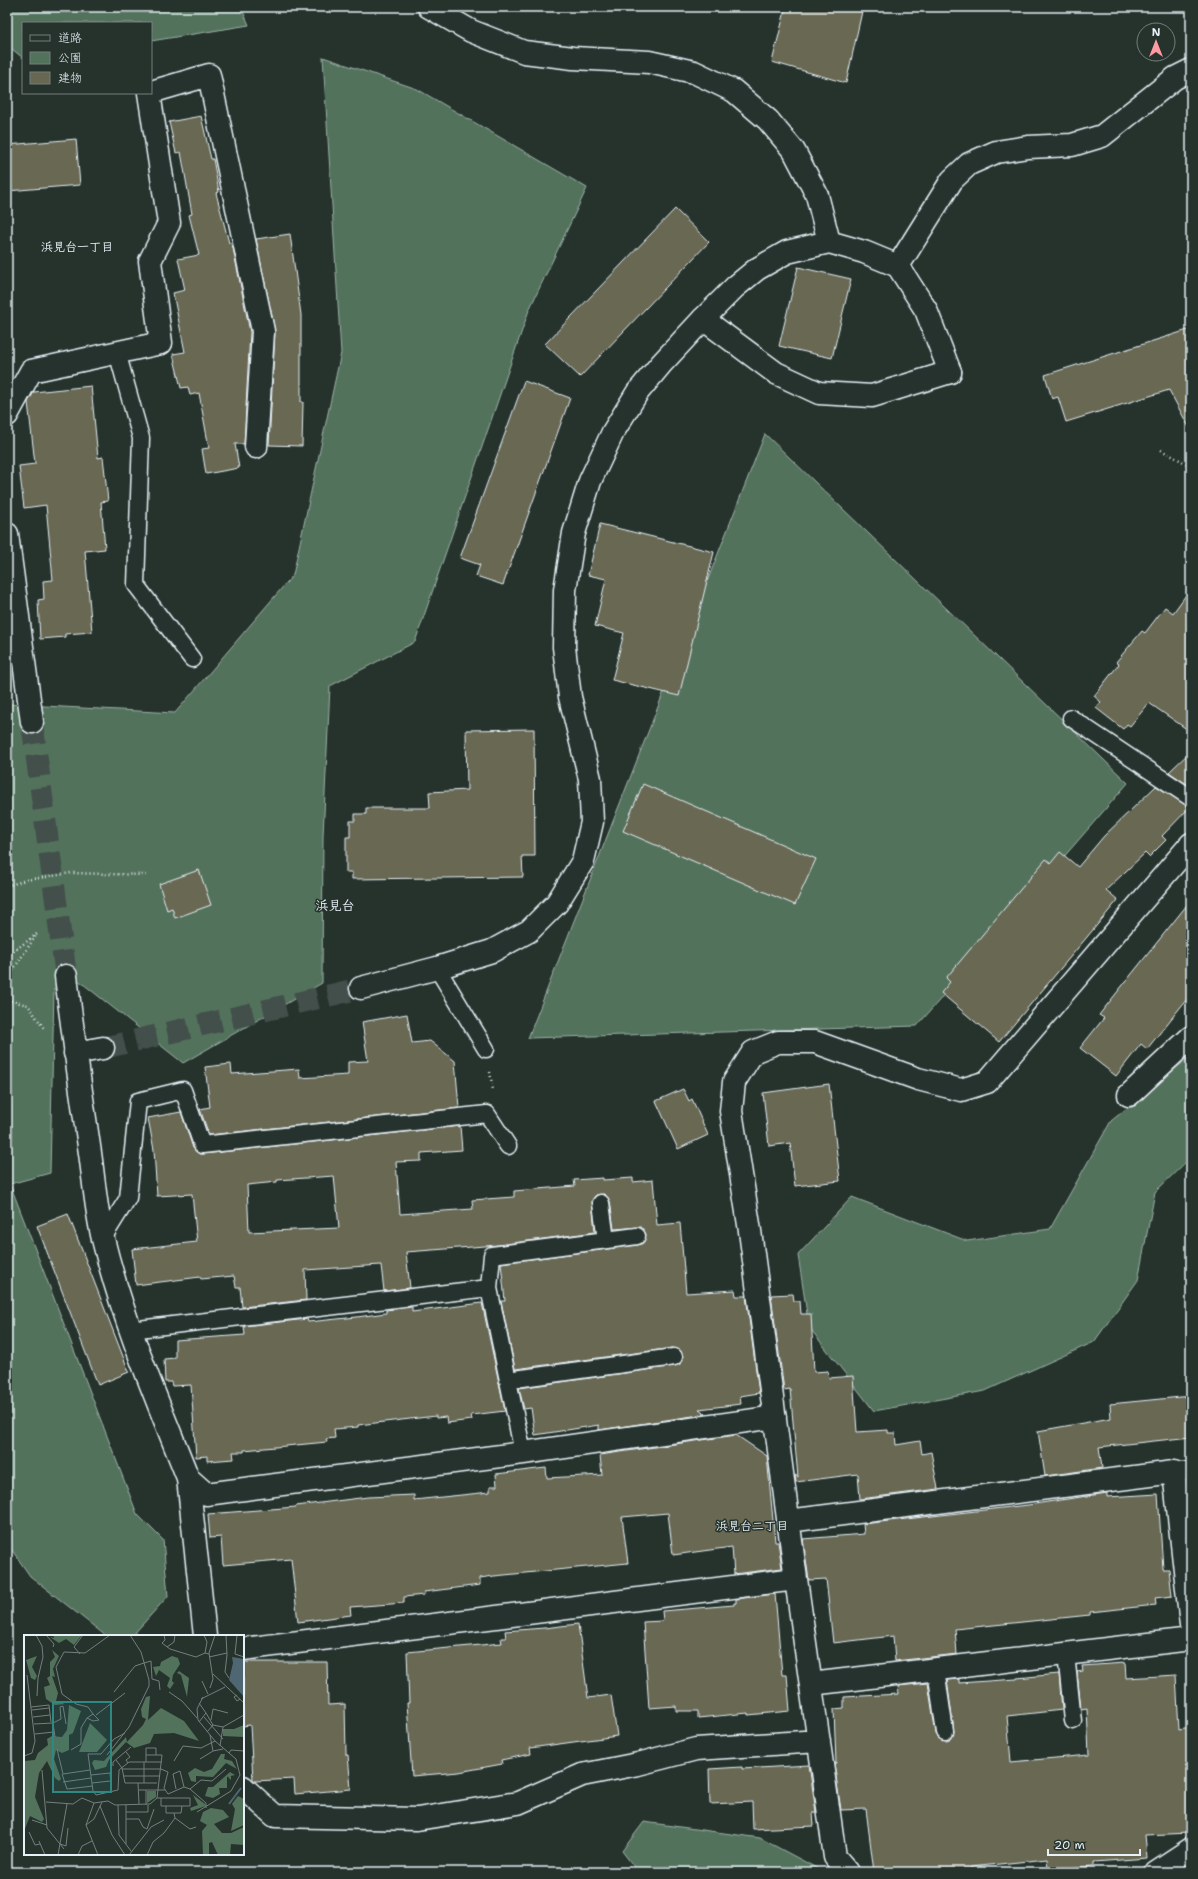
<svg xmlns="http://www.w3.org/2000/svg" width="1198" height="1879" viewBox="0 0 1198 1879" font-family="'Shantell Sans','Klee One',sans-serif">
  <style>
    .green { fill: #52725b; stroke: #9db2aa }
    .building { fill: #676752; stroke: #e8f1f8; fill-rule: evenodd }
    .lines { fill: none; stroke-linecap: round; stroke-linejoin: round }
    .street-tunnel { stroke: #43504b; stroke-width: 22; stroke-dasharray: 22 11; stroke-linecap: butt }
    .secondary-tunnel { stroke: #43504b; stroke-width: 22; stroke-dasharray: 22 11; stroke-linecap: butt }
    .lane-casing { stroke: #e8f1f8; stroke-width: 19 }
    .street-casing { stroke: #e8f1f8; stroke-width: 25 }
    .secondary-casing { stroke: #e8f1f8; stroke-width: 25 }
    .path { stroke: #e8f1f8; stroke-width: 2.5; stroke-dasharray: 1 3; stroke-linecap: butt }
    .lane { stroke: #26332d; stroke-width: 16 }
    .street { stroke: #26332d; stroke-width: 22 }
    .secondary { stroke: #26332d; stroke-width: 22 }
    .labels { text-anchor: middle; stroke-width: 3; stroke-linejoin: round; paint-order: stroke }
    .neighbourhood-label { font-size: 12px; font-weight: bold; fill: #e8f1f8; stroke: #26332d }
    .quarter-label { font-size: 13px; font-weight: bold; fill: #e8f1f8; stroke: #26332d }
    .inset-river { fill: none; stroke: #4f6773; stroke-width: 2 }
    .inset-road { fill: none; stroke: #747f7e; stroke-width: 1 }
    .view { fill: #308883; fill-opacity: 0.15; stroke: #308883; stroke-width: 2 }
    .inset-edge { fill: none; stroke: #e8f1f8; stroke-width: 2 }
  </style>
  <rect width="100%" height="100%" fill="#26332d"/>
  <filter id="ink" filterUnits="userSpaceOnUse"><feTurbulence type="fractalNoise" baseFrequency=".025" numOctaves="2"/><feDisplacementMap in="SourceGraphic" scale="8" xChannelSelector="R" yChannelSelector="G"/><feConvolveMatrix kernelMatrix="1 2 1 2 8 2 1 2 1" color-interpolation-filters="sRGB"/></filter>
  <g filter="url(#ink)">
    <path class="green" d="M7,7H241L249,25L151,41V23H23V58L7,45Z
      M323,57L417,89L587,188L529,310L415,642L330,686L323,836L322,983L183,1063L73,976L54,989L50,1173L10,1184L137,1514L163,1540L168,1596L132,1636H106L30,1576L7,1543V704L175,713L293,575L341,353Z
      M765,434L1128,783L917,1026L528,1038Z
      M1191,1056V1157L1155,1192L1138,1280L1094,1342L985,1391L874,1411L809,1327L798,1255L852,1197L967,1241L1050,1229L1111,1121Z
      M644,1822L760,1838L824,1872H638L622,1851Z"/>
    <path class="building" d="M786,7H863L846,83L772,62Z
      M201,116L211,159H213L219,192L216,193L229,243H232L250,332L244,444H235L239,468L206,474L202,449L209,448L199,393L190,395L188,387L181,388L173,354L185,352L173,293L185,290L178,259L199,255L189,215L192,214L181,152L176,153L169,122Z
      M76,139L80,185L7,191V145Z
      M675,209L709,242L580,377L545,344Z
      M290,234L301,315V402H303L302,446L269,445L275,332L256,239Z
      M798,267L851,279L832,358L779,346Z
      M1191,329V431L1169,390L1066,422L1058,397L1052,399L1045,375Z
      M524,381L570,398L503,585L476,576L480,565L460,558Z
      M91,386L98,458L103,457L108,501L101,502L105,549L85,551L92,632L65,634V637L40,639L38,600L44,599L43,581L53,580L46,505L24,508L19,466L35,464L28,402L34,392Z
      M600,524L714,552L679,696L612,680L624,633L595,626L606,579L588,575Z
      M1191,588V732L1149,703L1130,726L1127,724L1123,729L1096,708L1101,702L1094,696L1119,664L1116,662L1142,631L1145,633L1165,607L1173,613Z
      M534,729L535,856H522L523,877L352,879V872H346V837H350V821H355V814H366V808H430L429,792L467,790L466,730Z
      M1191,751V787L1169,772Z
      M643,784L816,859L795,905L623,831Z
      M1156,786L1190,807L1162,836L1166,840L1149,857L1145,853L1106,890L1118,900L999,1042L941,993L950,982L946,978L1046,859L1051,863L1060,852L1078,867L1104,836Z
      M199,870L211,905L175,918L172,908L167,910L159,884Z
      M1191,900V994L1147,1049L1141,1044L1116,1076L1080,1048L1104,1018L1099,1015Z
      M407,1014L412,1043L430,1041L455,1061L459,1108L209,1135L200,1109L210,1107L205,1067L231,1064L232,1074L299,1069L300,1078L348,1075V1062L368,1061L362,1022Z
      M829,1084L840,1181L795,1186L790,1143L769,1146L763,1093Z
      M683,1089L689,1101L692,1099L708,1135L678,1149L656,1101Z
      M181,1112L193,1148L199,1154H203L460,1126L462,1150L421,1153V1161L396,1162L400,1214L473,1209L472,1200L514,1197V1191L575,1186L574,1180L603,1178V1180L633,1178V1182L653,1180L657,1225L680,1223L686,1293L735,1290L736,1296H746L759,1393L740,1396L741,1404L699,1409L706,1414L599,1430V1425L535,1435L531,1408L524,1409L519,1388L675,1366L680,1364L683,1360L681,1351L673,1348L515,1369L501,1301H505L501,1263L638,1245L643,1243L646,1234L641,1227L614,1229L610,1201L604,1194L596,1195L592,1200L595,1232L498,1245L406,1252L410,1288L384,1291L381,1265L305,1270L306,1300L242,1307L240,1287H236L234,1276L201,1279L200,1277L136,1285L132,1249L197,1242L192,1194L157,1196L154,1150L148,1118ZM334,1176L339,1228L249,1232L247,1185L277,1182V1180Z
      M68,1214L129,1372L98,1385L37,1226Z
      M793,1294L794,1301H800L801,1314H811L814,1372L828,1371L829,1378L853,1376L857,1432L888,1430V1433H895L896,1445L920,1441L922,1454L931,1452L938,1489L860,1499L858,1474L796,1482L795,1475L798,1477L790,1389L784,1390L771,1295Z
      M482,1303L505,1411L471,1415L472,1420L447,1423L446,1417L436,1418V1416L358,1425V1427L334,1429L335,1438L326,1439L327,1442L244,1450V1452H233L234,1459L207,1461V1456L196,1457L191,1385L172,1386L171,1382H165L164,1359L175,1358V1340L245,1335L244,1326L307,1319L308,1322L357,1317L386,1313V1310L412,1307V1312Z
      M1191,1396V1437L1099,1447L1102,1468L1045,1476L1038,1431L1111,1418L1110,1404Z
      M736,1435L767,1456L775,1542H778L782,1568L734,1574L732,1547L673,1555L668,1513L622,1517L628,1563L494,1576L480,1578V1585L424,1592V1595L404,1597V1603L350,1607L351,1615L298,1622L291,1559L223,1565L221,1537L210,1538L208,1514L296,1507V1506L368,1497L414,1495V1500L490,1492V1486H497L496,1474L546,1468L547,1478L602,1475L600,1455Z
      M1107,1493V1497L1158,1494L1163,1569H1169L1172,1596L1155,1598L1156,1605L1090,1612V1615L955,1629L957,1654L895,1661L893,1636L833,1643L826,1579L809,1580L803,1539L864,1534L863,1524L1028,1505Z
      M775,1594L782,1675H787L790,1711L748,1715V1713L698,1718V1711H676V1706L649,1708L643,1622L663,1621L662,1611L734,1605V1603H736V1599Z
      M578,1624L588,1698L611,1695L617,1736L530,1748L531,1754L501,1760L502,1764L459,1772L412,1776L407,1703H409L407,1652L502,1643L501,1638H506L505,1631L544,1628Z
      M243,1662H327L328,1705L345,1704L346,1755H348L351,1789L295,1794L294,1779L255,1781L253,1780L250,1725L243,1726Z
      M1125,1663L1126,1678L1176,1675L1179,1730L1191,1728V1833L1145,1835L1147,1858L1094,1862V1866L1048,1869L1047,1859L971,1867V1872H874L866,1809L841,1810L834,1763H836L834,1709L844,1708V1697L899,1694L898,1686L928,1683L936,1734L938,1738L946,1741L951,1739L954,1731L947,1680L959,1679V1683L1017,1679V1678L1059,1674L1062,1710L1007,1716L1011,1762L1089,1755L1087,1708L1081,1709L1077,1672L1083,1671L1082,1666Z
      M809,1765L816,1812H813L814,1826L753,1829L752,1802L710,1804L709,1769L742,1767V1769Z"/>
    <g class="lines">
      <path class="street-tunnel" d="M32,722L66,976"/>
      <path class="secondary-tunnel" d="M103,1048L361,988"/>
      <g class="lane-casing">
        <path id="lane" d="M117,352L141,438L136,585L192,659
          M1071,718L1191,798
          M437,968L486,1049
          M601,1203L606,1240
          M103,1238L128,1198L138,1101L183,1090L202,1145L487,1114L508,1146
          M130,1330L489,1288
          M508,1380L674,1357
          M523,1453L489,1288L492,1255L637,1236
          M1174,1472L1191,1470
          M1066,1654L1073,1721
          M936,1670L945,1732"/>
      </g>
      <g class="street-casing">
        <path id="street" d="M151,92L209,75L263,331L256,447
          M898,266L952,180L969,164L996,152L1028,147L1072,145L1102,136L1175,78L1191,70
          M703,319L776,373L819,393L872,396L950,372
          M7,415L31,371L161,343L150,261L169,223L149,93
          M7,534L32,722
          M66,976C73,1035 81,1094 90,1153C94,1181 96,1211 103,1239C123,1321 157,1400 188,1478L206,1494L523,1453L775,1417
          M1129,1095L1191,1037
          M188,1478L205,1636
          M788,1521L1174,1472L1191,1625
          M243,1649L796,1579
          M811,1684L1191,1639
          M243,1787L275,1816L417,1819L518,1803L582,1775L638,1764L696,1749L819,1741
          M848,1872L835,1857L796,1579L750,1231L731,1111L734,1082L753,1052L778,1042H815L918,1079L961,1090L987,1082L1191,844
          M1156,1872L1191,1849"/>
      </g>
      <g class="secondary-casing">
        <path id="secondary" d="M429,7L471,31L524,52L573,58L649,62L694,72L734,91L768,120L794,151L817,195L829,242
          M361,988L437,968L492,951L529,931L557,903L583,861L592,822L590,779L570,697L564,647L565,590L574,533L590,481L613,432L637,393L662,363L703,319L735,287L757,269L787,252L829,242L864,252L898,266L926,310L950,372
          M75,1053L103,1048"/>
      </g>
      <path class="path" d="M1161,450L1191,466
        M7,886L26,880L71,873L146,875
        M7,956L37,934L7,979
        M7,1000L28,1005L45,1030
        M490,1072L493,1090"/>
      <use href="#lane" class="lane"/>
      <use href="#street" class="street"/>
      <use href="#secondary" class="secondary"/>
    </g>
  </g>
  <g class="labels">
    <g class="neighbourhood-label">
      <text x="77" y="251">浜見台一丁目</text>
      <text x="752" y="1530">浜見台二丁目</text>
    </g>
    <g class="quarter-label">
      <text x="335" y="910">浜見台</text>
    </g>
  </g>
  <g transform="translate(24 1635)">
    <rect width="220" height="220" fill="#26332d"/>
    <path d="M29,0H58L50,10L42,4L35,8L26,2L30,3ZM28,15L35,21L29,34L31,42L28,41L34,58L32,66L41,69L31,70L22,64L20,52L26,50L23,43L26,41V27L31,22ZM13,21L8,32L13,41L11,45L7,43L2,25ZM148,21L154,23L156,29L149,40L148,46L150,48L146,54L143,51L146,43L135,35L132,41L129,32L136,31L137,27ZM155,36L165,43L163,62L157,40L153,38ZM126,61L124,85L137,73L160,86L175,106L150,98L130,99L126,108L110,113L102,107L85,125L82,132L71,135L68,128L70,125L80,126L102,102L103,107L119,90L122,84L118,82L117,74L122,62ZM45,70L57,76L49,98L45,100V115L38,118L32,115L30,124L37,144L35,146L31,143L23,126L15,138L11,162L20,184L18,187L6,181L0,196V126L11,125L14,118L24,110L23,104L28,101L38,102L43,95ZM66,88L83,105L73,117H55ZM220,90V102L199,101V94H210ZM197,119H201L200,124L208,126L213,134L202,128L189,142L172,141V147L167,146L164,138L171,133L180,137L188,134ZM206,137L211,140L207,141V145L204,142L207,141L203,142V153H195L196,159L189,163L181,161L184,152H189ZM123,156H132V162L123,168ZM169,160L181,169L182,171L167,176L166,173L174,170ZM214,161L220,164V190L207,196L211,174L208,169ZM187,173L199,175L205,182L190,189L198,198H207L220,192V210L207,209L206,220H194L188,207L185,208V220H179L178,196L183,190L176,186L179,177Z" fill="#52725b"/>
    <path d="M208,22L220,24V62L205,45L209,28L212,29L209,28Z" fill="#4f6773"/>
    <path class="inset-river" d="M205,169L217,153"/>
    <path class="inset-road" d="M12,0L18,11L19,22L14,43L13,61M22,0L30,9L29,12M140,0L141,5L138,8L146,14L172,22L181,18M180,0L183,7L181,18L185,19M202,0L203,20L201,37L205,43M213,0L211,19L220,22M143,12L150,7L151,0M56,19L50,12L59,0M185,22L203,18M120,28L127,26L128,44L135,46L136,55M189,39L220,68M178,46L184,59M186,53L189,44L185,18L191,0M90,57L111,31L120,28M145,57L158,66L173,83M213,60L210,62L213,66L216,64M177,64L201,52M175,68L182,78M7,72L25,70L27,87M8,75L25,73M69,79L64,72L52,69L38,59L32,32L40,17L61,18L86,0M72,80L101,58M9,82L26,80M180,82L199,104M187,85L189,74L204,78M175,87L182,78L189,90M29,88L37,84L36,72L39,71L42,89M10,89L29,88L31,102M183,97L189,90L199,92M101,98L90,104L77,119H64L69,156L72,160L94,155L95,135L105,127H138M11,99L30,97M186,100L189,116L199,114M196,111L199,92L220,80M33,114L39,139L66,135M47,115L57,109V93L63,83L69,79L75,85L69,86L63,83M102,117L106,122L102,125L104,128M205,118L207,115L220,116M83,120L105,92L125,51V45L117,17L106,0M0,121L8,118L11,106L3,40M176,124L189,116M92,125L98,133L101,148H133M150,126L159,111L177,113L191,106M120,127V148M122,127V113H132V120M89,131V127L107,112M98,134H137L144,137L140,153L144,159L160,152L166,154L182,168V173M18,135L23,193L40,214M38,139L43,154L69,151M67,140L86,138L87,149M99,141H135M39,147L67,143M68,148L86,146M114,148L115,169M152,154L149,139L156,136L160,152M166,154L177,145L188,146L202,134M115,155H141M122,155V170M133,163H166V171H137V163M22,167L49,169L58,163L70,168L84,166L91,170L126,169L133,163L138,120H122M94,170L95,200L107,216M102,170V209M76,171L88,200L101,220M142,171V178H157L158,171M102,177H124V170M173,177L207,156L216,140L212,124L191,106L174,85L173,74L179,62M150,178L151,183L166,194L172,192M102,184H115L119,192L123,194M8,185L23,190M62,190L70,168M123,194L130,174M5,197L11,210L16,209M15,206L21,220M36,209L42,211L44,193M34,220L43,169M54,220L58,211L68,206M74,220L62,190L70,184L78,167M105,220L127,192L140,185M123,220L129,207L140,198L151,183"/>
    <path class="view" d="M29,67H87V157H29Z"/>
    <rect width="220" height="220" class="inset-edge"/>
  </g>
  <rect width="1198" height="1879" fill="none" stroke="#26332d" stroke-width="24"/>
  <rect x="12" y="12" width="1174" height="1855" fill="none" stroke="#e8f1f8" stroke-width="1.5" filter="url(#ink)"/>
  <rect x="22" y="22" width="130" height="72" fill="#26332d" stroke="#747f7e"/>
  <rect x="30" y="35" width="20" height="6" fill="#26332d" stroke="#747f7e"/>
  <text x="58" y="42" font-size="12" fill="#e8f1f8">道路</text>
  <rect x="30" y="52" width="20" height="12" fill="#52725b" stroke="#747f7e"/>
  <text x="58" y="62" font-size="12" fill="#e8f1f8">公園</text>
  <rect x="30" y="72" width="20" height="12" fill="#676752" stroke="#747f7e"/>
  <text x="58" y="82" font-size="12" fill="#e8f1f8">建物</text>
  <g transform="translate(1156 42)"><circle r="19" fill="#26332d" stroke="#747f7e"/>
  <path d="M0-3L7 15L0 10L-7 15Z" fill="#ff9aa2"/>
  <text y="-6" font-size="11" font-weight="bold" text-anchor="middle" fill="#e8f1f8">N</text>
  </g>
  <path d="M1048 1849v6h92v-6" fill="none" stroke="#e8f1f8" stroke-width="2"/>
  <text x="1054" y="1849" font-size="12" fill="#e8f1f8" stroke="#26332d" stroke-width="3" paint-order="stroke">20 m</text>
</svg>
